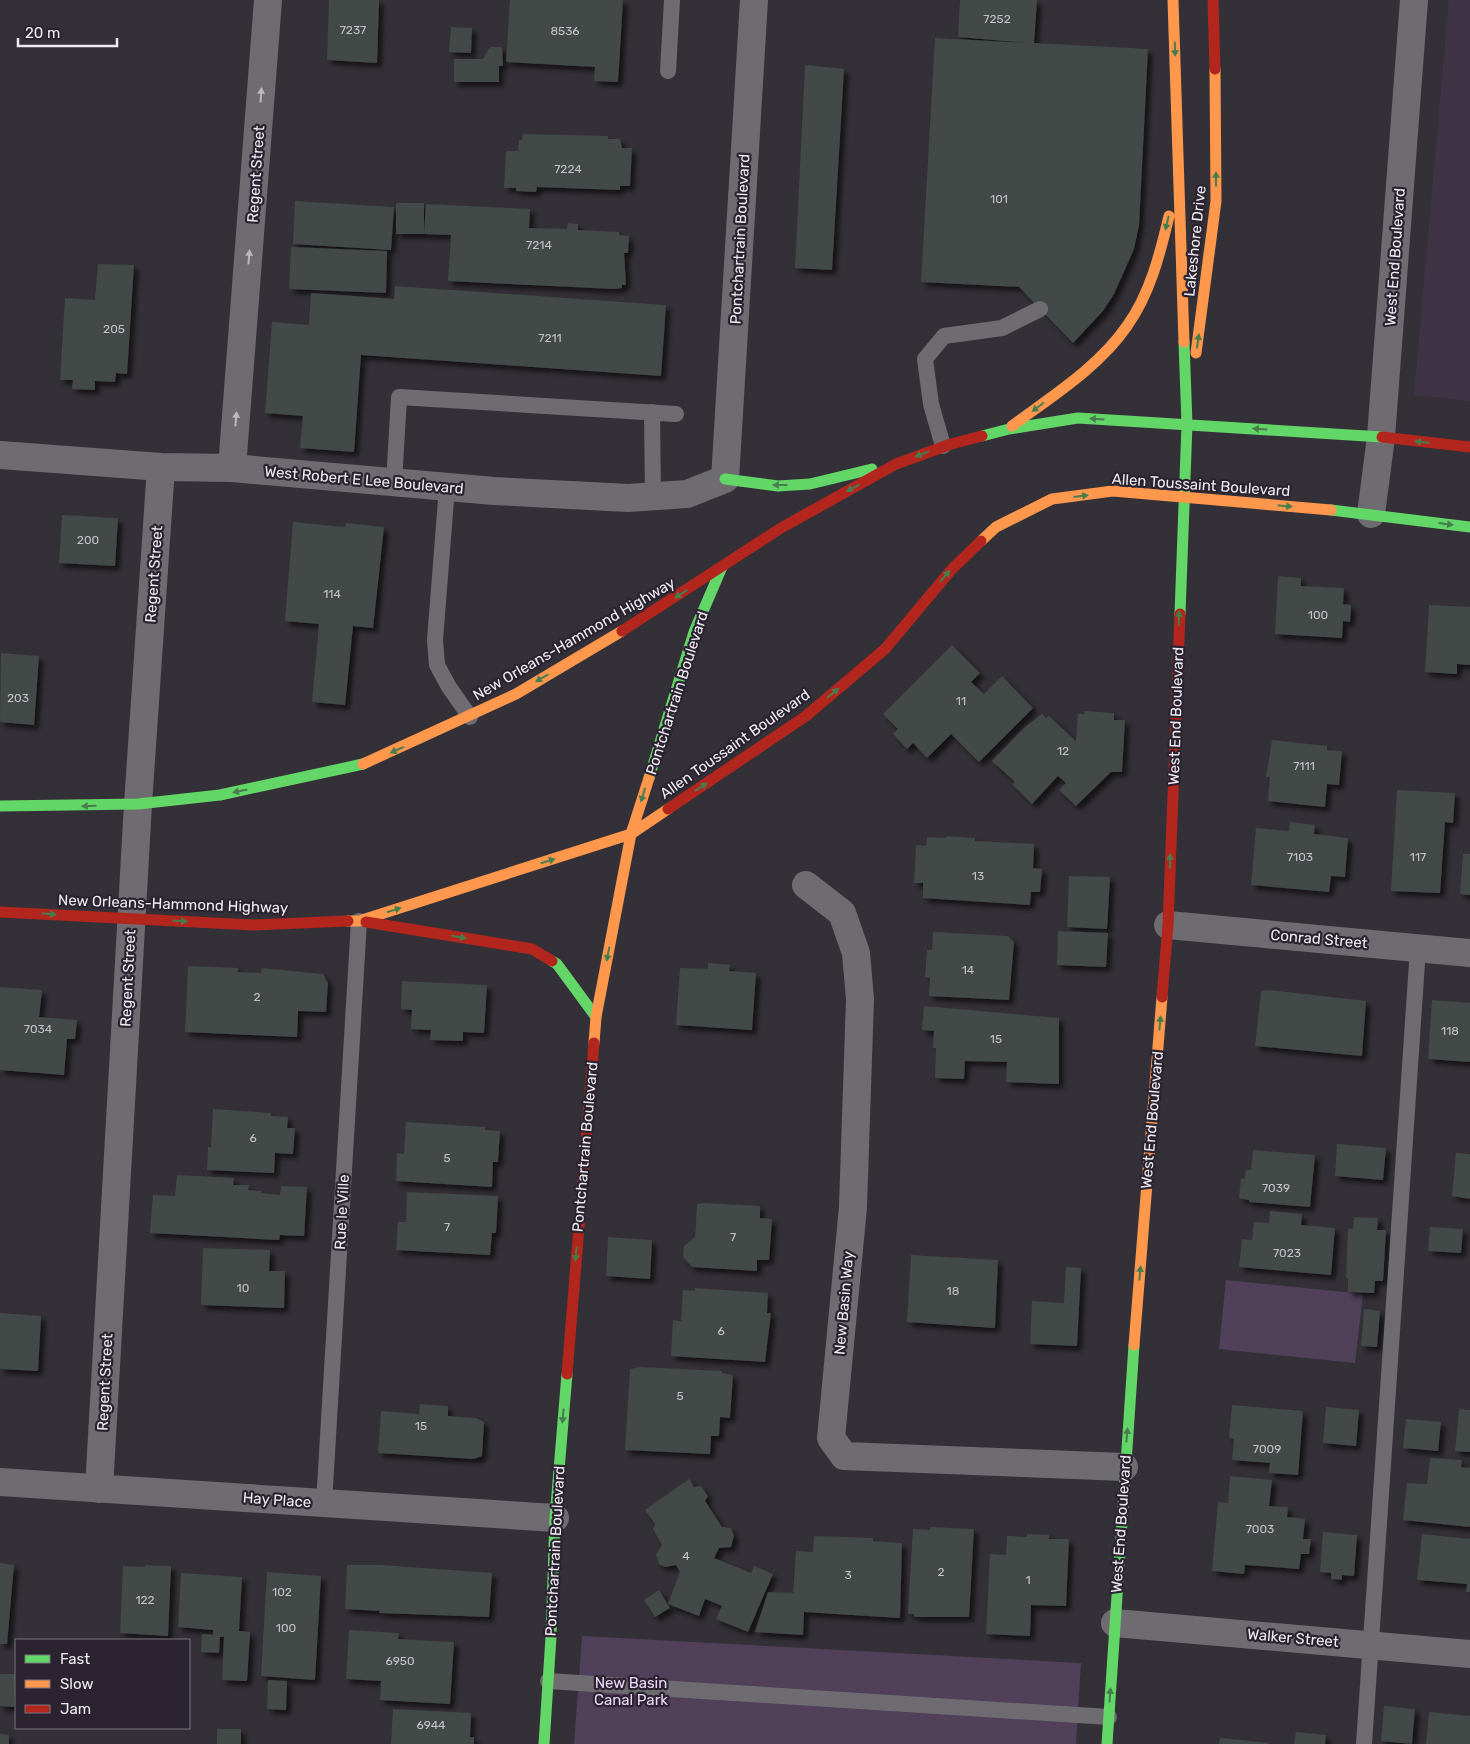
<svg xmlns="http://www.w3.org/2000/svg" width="1470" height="1744" viewBox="0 0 1470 1744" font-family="Rubik,sans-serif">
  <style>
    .built { fill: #3e3445 }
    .green { fill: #50405a }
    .building { fill: #424846; filter: url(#shadow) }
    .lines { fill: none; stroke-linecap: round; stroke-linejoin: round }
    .lane { stroke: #6f6c71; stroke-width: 16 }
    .street { stroke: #6f6c71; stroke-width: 28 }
    .fast { stroke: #63d668; stroke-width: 11 }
    .slow { stroke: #ff974d; stroke-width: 11 }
    .jam { stroke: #b3261e; stroke-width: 11 }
    .oneway { fill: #477d4c }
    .oneway2 { fill: #bcb8bf }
    .labels { text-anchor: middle; stroke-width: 4.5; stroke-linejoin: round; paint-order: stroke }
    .number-label { font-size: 12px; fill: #c4c2c8 }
    .street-label { font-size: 15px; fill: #efebf3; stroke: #2b2430 }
    .park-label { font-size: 15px; fill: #ebd6fa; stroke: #2b2430 }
  </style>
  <defs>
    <filter id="shadow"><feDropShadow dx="4.5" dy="4.5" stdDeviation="2.5" flood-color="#0009"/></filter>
  </defs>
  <rect width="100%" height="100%" fill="#343037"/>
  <path class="built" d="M1449,0H1470V401L1414,395Z"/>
  <path class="green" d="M1226,1280L1363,1294L1355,1363L1219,1349Z
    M582,1636L1081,1663L1076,1744H574Z"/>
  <path class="building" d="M329,0H379L377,63L327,60Z
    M510,0H623L618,82L594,81L595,67L506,62Z
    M960,0H1037L1034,43L1148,49L1139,225L1134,249L1114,294L1103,311L1073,343L1019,287L921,282L935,38L1029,43L958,37Z
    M451,27L472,28L471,53L449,52Z
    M490,47H502L503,66H499V82H454V59H483Z
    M805,65L844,69L832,270L795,268Z
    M523,134L608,136V139H620L622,148H632L630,186H620V190L537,187L536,192L516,191V188H504L506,151H518L519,140H522Z
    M295,201L394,207L391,250L293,244Z
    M396,203H424V234H396Z
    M426,204L530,209L529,228L567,229L568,223L578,224V230L619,232V235L629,236L628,253H624L626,285H622V288L614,289L448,281L451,235L424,234Z
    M291,247L387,251L386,293L289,289Z
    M98,264L134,265L127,374L116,373L115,382L95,381V390L72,389L73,380H60L65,298L95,300Z
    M395,286L666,305L661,376L361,355L354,452L300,448L303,416L265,413L272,322L309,325L311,293L394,299Z
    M62,515L118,518L115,566L59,563Z
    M293,522L345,527L346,523L384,527L373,628L353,626L345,705L312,702L319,624L285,621Z
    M1278,576L1301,578V586L1344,588L1343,604L1351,605L1350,622L1343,621L1342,638L1275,634Z
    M1429,605L1470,607V665L1457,664V674L1425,672Z
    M952,645L980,673L971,682L984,694L1002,676L1033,708L979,762L951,734L927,758L913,743L907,749L893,734L898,729L883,714Z
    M1,653L39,656L34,725L0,722Z
    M1085,711L1114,713V720H1125L1122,772H1111L1076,806L1059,790L1066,783L1058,776L1032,804L1012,784L1015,782L992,761L1025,727L1042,714L1046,718L1049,716L1076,741L1078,714H1084Z
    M1272,740L1327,746V750L1342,751L1339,785L1327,784L1325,807L1268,801L1270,777H1266Z
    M1397,790L1455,793L1453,823L1445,822L1440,893L1391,891Z
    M1290,822L1315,825L1314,834L1348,838L1345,877L1331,876L1329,892L1251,885L1256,828L1289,831Z
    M946,836L975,838V841L1034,844L1033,868L1042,869L1040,892H1031L1030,905L923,898V883H914L916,845L926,846L927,837L946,838Z
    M1463,854H1470V895L1460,894Z
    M1069,876L1110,877L1107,929L1067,927Z
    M1058,931L1108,933L1106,967L1057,965Z
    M933,932L1008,936L1014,942L1009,1000L929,996L930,978L925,977L927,950H932Z
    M708,963L730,965L729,971L756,973L752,1030L676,1025L680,968L708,969Z
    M188,966L238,968V972L261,973L262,968L323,974L328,983L326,1012L298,1011L297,1037L185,1032Z
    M402,981L487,985L484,1033L463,1032V1041L430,1040L431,1030L411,1029L412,1010L401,1009Z
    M0,987L42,990L39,1017L77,1020L75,1039H67L64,1075L0,1070Z
    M1269,990L1366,1001L1362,1056L1255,1046L1261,991Z
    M1432,1000L1470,1003V1062L1428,1059Z
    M924,1006L1059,1018V1084L1006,1082L1007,1062L965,1061L964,1079L935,1078L936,1048H933L934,1031L922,1030Z
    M213,1109L271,1113V1116L288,1117L287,1128H295L293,1154L275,1153L274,1173L207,1170L208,1147H211Z
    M406,1122L485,1127V1130L500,1131L498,1162H493L492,1187L396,1181L397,1153L404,1154Z
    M1337,1144L1386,1148L1383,1180L1335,1176Z
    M1253,1150L1315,1155L1310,1207L1249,1202V1200L1239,1198L1241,1178L1245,1179L1246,1170H1251Z
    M1456,1153L1470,1154V1199L1452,1196Z
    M177,1175L234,1178L233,1185H249L248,1190L262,1191L261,1193L280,1195L281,1186L307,1187L304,1236L280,1235L279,1240L150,1233L153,1195L175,1196Z
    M407,1192L498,1196L496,1233H492L490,1255L396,1250L398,1222H406Z
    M705,1203L760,1206V1218L772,1219L769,1260H757V1271L692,1267L683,1257L684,1246L695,1237L697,1204Z
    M1270,1211L1302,1214L1301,1225L1335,1228L1331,1275L1239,1267L1242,1239L1252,1240L1254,1222L1269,1223Z
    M1354,1217L1378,1218L1377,1230H1386L1383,1281H1375L1374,1293L1348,1292V1278H1346L1348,1229H1353Z
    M1430,1227L1463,1229L1461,1253L1428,1251Z
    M608,1237L652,1240L650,1279L606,1276Z
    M203,1248L270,1250L269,1271H285L284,1308L201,1305Z
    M911,1255L998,1260L995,1328L907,1322Z
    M1066,1267L1081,1268L1077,1346L1030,1344L1032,1301L1064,1303Z
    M695,1288L768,1293L767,1313H771L765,1362L671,1356L673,1320L681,1321L683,1290L695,1291Z
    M1364,1309L1380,1311L1377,1347L1361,1346Z
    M0,1313L41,1316L38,1371L0,1369Z
    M640,1367L722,1371V1373L733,1375L730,1418L720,1417L719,1436H711L710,1454L625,1450L630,1369Z
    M420,1404L448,1406V1416L476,1418L484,1422L482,1456L474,1459L378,1453L381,1411L419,1414Z
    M1232,1405L1303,1411L1298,1475L1269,1473L1270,1463L1232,1460L1234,1439L1229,1438Z
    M1326,1407L1359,1410L1356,1446L1323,1443Z
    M1459,1409L1470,1410V1452L1455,1451Z
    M1406,1419L1441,1422L1438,1451L1403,1448Z
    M1430,1458L1462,1460L1461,1467L1470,1468V1527L1403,1520L1407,1483L1427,1484Z
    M1230,1476L1272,1480L1269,1506L1288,1507L1287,1517L1305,1519L1303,1539H1311L1309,1554H1301L1299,1569L1245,1565L1244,1574L1212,1571L1218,1502L1228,1503Z
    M689,1479L694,1487L701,1486L708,1496L705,1501L722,1527L731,1528L734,1536L731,1547L719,1548L714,1558L751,1573L754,1566L773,1574L748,1632L716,1619L722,1606L705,1599L699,1616L668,1604L680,1572L676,1565L665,1567L659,1564L656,1554L662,1545L653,1529L655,1524L645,1510Z
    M930,1527L974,1529L969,1617H914V1614H908L913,1529L930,1530Z
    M1323,1532L1357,1535L1354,1576L1342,1575V1580L1331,1579V1573L1320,1572Z
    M1027,1534L1049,1535V1539H1069L1066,1606L1031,1605L1030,1636L986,1634L990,1554L1006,1555L1007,1536L1027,1537Z
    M1422,1534L1470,1539V1592H1466L1467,1584L1417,1580Z
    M814,1536L873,1538V1541L902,1543L900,1618L804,1612L803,1635L755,1632L768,1592L793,1593L796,1551L813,1552Z
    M0,1563L14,1565L7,1644H0Z
    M145,1565L171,1566L168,1636L120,1633L123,1566L145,1567Z
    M347,1565H382L492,1573L489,1617L379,1613L380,1611L345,1609Z
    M267,1572L321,1576L315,1680L261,1676Z
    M181,1573L242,1577L239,1631L250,1632L247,1681L222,1680L224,1637H220L219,1653L201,1652L202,1634L213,1635V1630L178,1627Z
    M659,1590L670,1608L655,1617L644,1600Z
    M349,1630L399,1633L398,1639L454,1642L450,1704L380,1700L381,1681L346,1679Z
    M0,1674H15L14,1707L0,1706Z
    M268,1680L287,1681L286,1710L267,1709Z
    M1384,1706L1415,1709L1412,1744L1381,1741Z
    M393,1709L471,1713L470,1737H474V1744H391Z
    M1429,1712L1470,1716V1744H1426Z
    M217,1729H241V1744H217Z
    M1296,1732L1326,1735L1325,1744H1294Z
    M0,1734L9,1735V1744H0Z
    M1220,1738L1269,1743L1268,1744H1219Z"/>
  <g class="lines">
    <path class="lane" d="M668,71L672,0
      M652,412L653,498
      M943,446L931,404L925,359L944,336L1002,328L1040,309
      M394,483L399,397L676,414
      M447,487L435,640L437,665L449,687L470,717
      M324,1503L359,921
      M548,1681L1109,1717
      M1364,1744L1418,948"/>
    <path class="street" d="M0,455L161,467L232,468L494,491L628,498L687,494L725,479L754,0
      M232,468L268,0
      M1371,514L1381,437L1414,0
      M806,885L842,913L856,953L860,999L853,1207L831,1438L844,1456L1124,1467
      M1168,925L1470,953
      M0,1482L555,1518
      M99,1489L138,804L161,467
      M1115,1623L1470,1654"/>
    <path class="fast" d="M982,436L1009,429L1078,418L1382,437
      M725,479L778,486L810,484L872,469
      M1331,510L1470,527
      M1180,614L1187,424L1184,342
      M649,778L694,632L722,567
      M0,806L138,804L220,795L363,764
      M552,961L557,964L596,1017
      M544,1744L551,1637L555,1518L567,1374
      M1107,1744L1134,1345"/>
    <path class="slow" d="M1173,0L1184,342
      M1196,353L1216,201L1215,69
      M1012,426C1052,396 1098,368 1127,326C1150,294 1160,254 1169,216
      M981,541L996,527L1052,499L1113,491L1331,510
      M363,764L516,694L622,631
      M348,921H359L631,834L668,809
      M594,1043L596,1017L631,834L649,778
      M1134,1345L1162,997"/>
    <path class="jam" d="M1213,0L1215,69
      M1382,437L1470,447
      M622,631L781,528L896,464L951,444L982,436
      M668,809L806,716L885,649L952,569L981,541
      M0,912L253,925L348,921
      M366,922L532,949L552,961
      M1162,997L1168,925L1180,614
      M567,1374L594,1043"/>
  </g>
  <defs><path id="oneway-solid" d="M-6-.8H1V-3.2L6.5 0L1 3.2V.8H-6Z" transform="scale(1.25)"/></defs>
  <g class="oneway">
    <use href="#oneway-solid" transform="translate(1175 49) rotate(88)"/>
    <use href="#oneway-solid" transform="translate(1216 179) rotate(-90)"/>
    <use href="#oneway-solid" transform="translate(1167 223) rotate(103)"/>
    <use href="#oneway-solid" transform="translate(1198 341) rotate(-82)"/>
    <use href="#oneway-solid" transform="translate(1038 407) rotate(143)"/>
    <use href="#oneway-solid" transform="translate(1097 419) rotate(-177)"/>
    <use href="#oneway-solid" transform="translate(1260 429) rotate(-176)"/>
    <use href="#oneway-solid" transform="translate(1422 442) rotate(-174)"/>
    <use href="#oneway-solid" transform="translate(922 454) rotate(159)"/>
    <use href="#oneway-solid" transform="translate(780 485) rotate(-180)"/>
    <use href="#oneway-solid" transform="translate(853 488) rotate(151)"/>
    <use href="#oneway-solid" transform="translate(1081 496) rotate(-7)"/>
    <use href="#oneway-solid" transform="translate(1285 506) rotate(6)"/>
    <use href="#oneway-solid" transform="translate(1446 524) rotate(7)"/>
    <use href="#oneway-solid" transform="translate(945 576) rotate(-51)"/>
    <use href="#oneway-solid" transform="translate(681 594) rotate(147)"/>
    <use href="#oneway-solid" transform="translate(1179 618) rotate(-88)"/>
    <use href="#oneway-solid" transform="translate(542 678) rotate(150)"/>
    <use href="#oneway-solid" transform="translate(833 693) rotate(-40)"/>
    <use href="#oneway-solid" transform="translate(397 750) rotate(156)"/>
    <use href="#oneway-solid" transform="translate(701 787) rotate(-34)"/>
    <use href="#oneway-solid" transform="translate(240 791) rotate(168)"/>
    <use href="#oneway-solid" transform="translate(643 795) rotate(107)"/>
    <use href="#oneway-solid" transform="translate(89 806) rotate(178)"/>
    <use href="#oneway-solid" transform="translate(548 861) rotate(-18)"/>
    <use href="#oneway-solid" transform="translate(1170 861) rotate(-88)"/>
    <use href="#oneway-solid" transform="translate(394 910) rotate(-17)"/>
    <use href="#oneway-solid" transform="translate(49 914) rotate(3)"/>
    <use href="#oneway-solid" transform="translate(180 921) rotate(3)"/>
    <use href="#oneway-solid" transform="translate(459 937) rotate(9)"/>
    <use href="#oneway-solid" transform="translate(608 954) rotate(101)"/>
    <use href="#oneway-solid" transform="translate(1160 1023) rotate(-85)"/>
    <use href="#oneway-solid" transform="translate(576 1254) rotate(95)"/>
    <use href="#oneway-solid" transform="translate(1140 1273) rotate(-85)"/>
    <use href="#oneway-solid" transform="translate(563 1416) rotate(95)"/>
    <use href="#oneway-solid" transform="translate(1127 1435) rotate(-85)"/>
    <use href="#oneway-solid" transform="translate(1110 1695) rotate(-86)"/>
  </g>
  <g class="oneway2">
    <use href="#oneway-solid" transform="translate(261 95) rotate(-86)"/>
    <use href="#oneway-solid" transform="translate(249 257) rotate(-85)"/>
    <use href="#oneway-solid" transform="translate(236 419) rotate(-85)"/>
  </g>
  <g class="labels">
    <g class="number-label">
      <text x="997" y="23">7252</text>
      <text x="353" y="34">7237</text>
      <text x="565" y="35">8536</text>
      <text x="568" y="173">7224</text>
      <text x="999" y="203">101</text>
      <text x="539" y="249">7214</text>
      <text x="114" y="333">205</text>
      <text x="550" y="342">7211</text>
      <text x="88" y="544">200</text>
      <text x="332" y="598">114</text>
      <text x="1318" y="619">100</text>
      <text x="18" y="702">203</text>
      <text x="961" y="705">11</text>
      <text x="1063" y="755">12</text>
      <text x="1304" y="770">7111</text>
      <text x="1300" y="861">7103</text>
      <text x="1418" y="861">117</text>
      <text x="978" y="880">13</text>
      <text x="968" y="974">14</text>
      <text x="257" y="1001">2</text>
      <text x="38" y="1033">7034</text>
      <text x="1450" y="1035">118</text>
      <text x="996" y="1043">15</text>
      <text x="253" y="1142">6</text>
      <text x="447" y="1162">5</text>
      <text x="1276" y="1192">7039</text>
      <text x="447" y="1231">7</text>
      <text x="733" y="1241">7</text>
      <text x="1287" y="1257">7023</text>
      <text x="243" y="1292">10</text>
      <text x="953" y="1295">18</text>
      <text x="721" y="1335">6</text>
      <text x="680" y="1400">5</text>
      <text x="421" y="1430">15</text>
      <text x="1267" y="1453">7009</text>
      <text x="1260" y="1533">7003</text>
      <text x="686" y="1560">4</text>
      <text x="941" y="1576">2</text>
      <text x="848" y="1579">3</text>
      <text x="1028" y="1584">1</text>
      <text x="282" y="1596">102</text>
      <text x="145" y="1604">122</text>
      <text x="286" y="1632">100</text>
      <text x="400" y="1665">6950</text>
      <text x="431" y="1729">6944</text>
    </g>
    <g class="street-label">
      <text transform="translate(256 174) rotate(-86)" y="5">Regent Street</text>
      <text transform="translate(740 239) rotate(-87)" y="5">Pontchartrain Boulevard</text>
      <text transform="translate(1195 241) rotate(-84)" y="5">Lakeshore Drive</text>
      <text transform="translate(1395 257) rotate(-86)" y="5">West End Boulevard</text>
      <text transform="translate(364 480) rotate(5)" y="5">West Robert E Lee Boulevard</text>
      <text transform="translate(1201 485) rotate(4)" y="5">Allen Toussaint Boulevard</text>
      <text transform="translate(154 574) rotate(-86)" y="5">Regent Street</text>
      <text transform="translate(574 639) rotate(-30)" y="5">New Orleans-Hammond Highway</text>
      <text transform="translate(677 693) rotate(-72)" y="5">Pontchartrain Boulevard</text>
      <text transform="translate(1176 716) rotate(-88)" y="5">West End Boulevard</text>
      <text transform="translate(735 744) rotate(-35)" y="5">Allen Toussaint Boulevard</text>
      <text transform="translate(173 904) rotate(2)" y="5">New Orleans-Hammond Highway</text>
      <text transform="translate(1319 939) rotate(5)" y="5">Conrad Street</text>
      <text transform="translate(128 978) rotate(-87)" y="5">Regent Street</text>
      <text transform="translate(1152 1120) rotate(-85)" y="5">West End Boulevard</text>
      <text transform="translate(585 1147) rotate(-85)" y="5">Pontchartrain Boulevard</text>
      <text transform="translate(342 1212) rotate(-87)" y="5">Rue le Ville</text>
      <text transform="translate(844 1303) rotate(-85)" y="5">New Basin Way</text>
      <text transform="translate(105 1382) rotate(-87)" y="5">Regent Street</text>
      <text transform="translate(277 1500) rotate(4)" y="5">Hay Place</text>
      <text transform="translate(1121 1524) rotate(-86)" y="5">West End Boulevard</text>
      <text transform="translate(555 1551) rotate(-87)" y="5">Pontchartrain Boulevard</text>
      <text transform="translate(1293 1638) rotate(5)" y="5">Walker Street</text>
    </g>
    <g class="park-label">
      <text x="631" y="1688">New Basin<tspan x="631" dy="17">Canal Park</tspan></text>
    </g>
  </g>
  <rect x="15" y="1639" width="175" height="90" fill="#2b2430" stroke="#79747e"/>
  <rect x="25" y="1655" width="25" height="8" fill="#63d668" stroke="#79747e"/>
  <text x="60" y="1664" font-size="15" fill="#efebf3">Fast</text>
  <rect x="25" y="1680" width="25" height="8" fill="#ff974d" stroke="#79747e"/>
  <text x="60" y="1689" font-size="15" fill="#efebf3">Slow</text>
  <rect x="25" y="1705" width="25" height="8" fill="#b3261e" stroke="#79747e"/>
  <text x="60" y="1714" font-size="15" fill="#efebf3">Jam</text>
  <path d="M18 38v8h99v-8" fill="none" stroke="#efebf3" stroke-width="2.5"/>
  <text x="25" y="38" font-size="15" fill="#efebf3" stroke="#2b2430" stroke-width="4" paint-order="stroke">20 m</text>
</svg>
